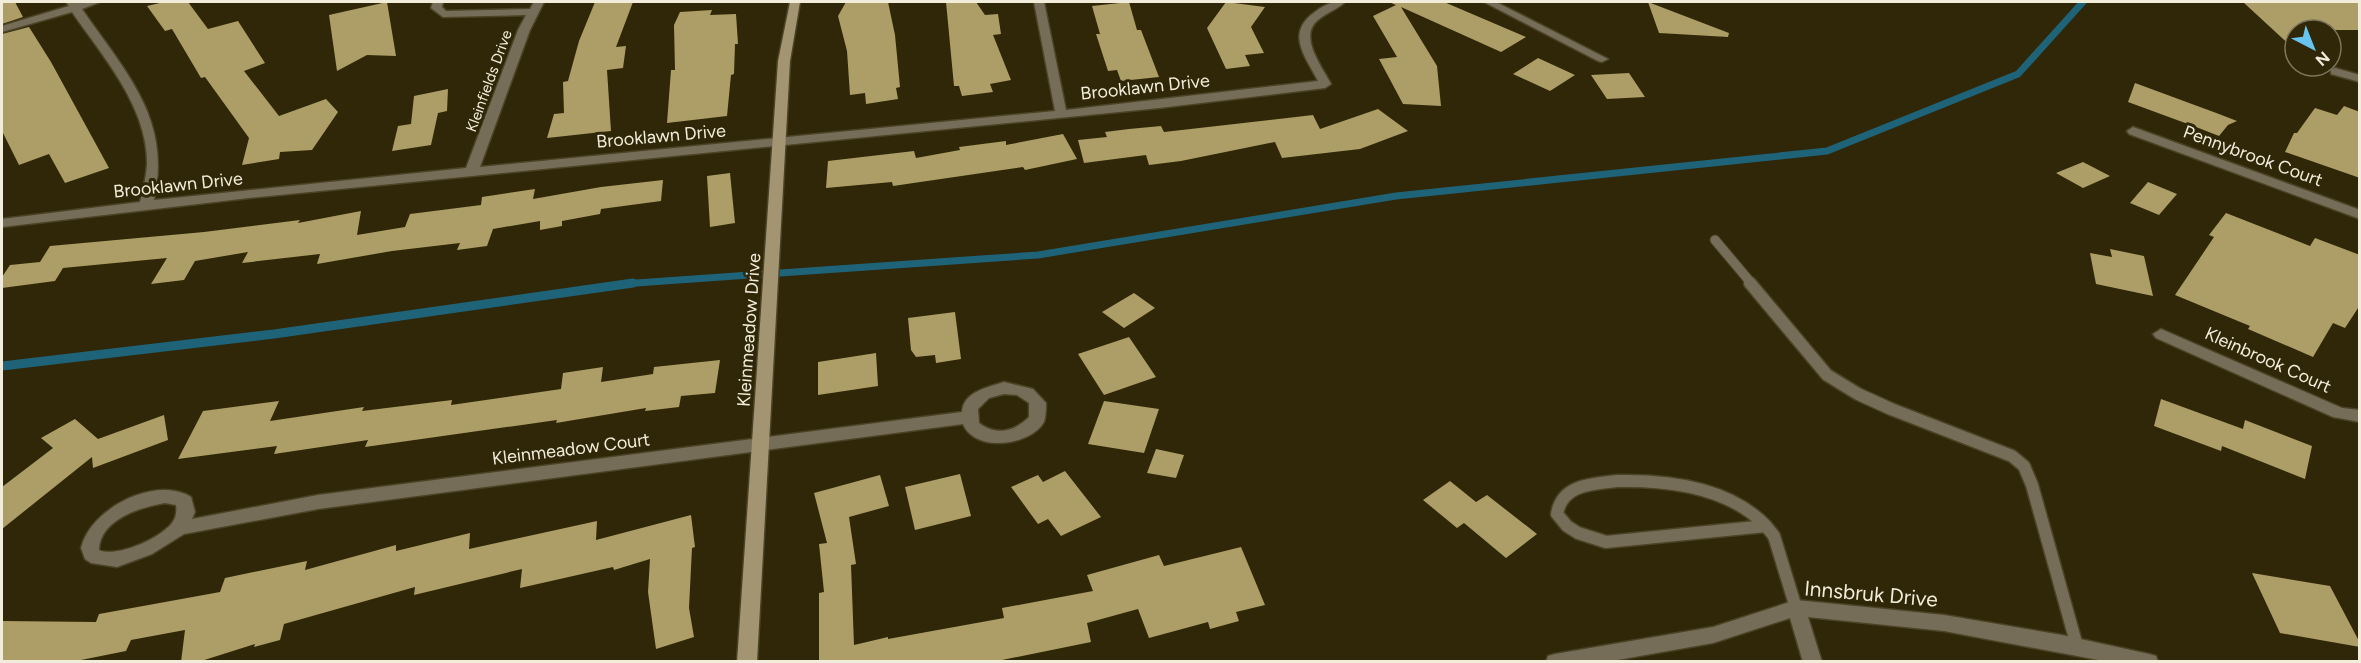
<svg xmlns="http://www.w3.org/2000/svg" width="2361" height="663" viewBox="0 0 2361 663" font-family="Figtree,sans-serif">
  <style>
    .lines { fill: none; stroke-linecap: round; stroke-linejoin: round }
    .stream-far1 { stroke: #1f6379; stroke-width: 7 }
    .stream { stroke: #1f6379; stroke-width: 9 }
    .building { fill: #ad9e67 }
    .lane-far1-casing { stroke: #4a4325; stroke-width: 11 }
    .lane-casing { stroke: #4a4325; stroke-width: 15 }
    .street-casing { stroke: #4a4325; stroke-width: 3 }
    .secondary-casing { stroke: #4a4325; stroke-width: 3 }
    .lane-far1 { stroke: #766d58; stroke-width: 9 }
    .lane { stroke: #766d58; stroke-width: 12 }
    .street { fill: #766d58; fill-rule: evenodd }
    .secondary { fill: #a39472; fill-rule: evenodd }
    .labels { text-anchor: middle; stroke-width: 6; stroke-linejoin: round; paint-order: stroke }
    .far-street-label { font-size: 15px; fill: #f2eddb; stroke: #2f2707 }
    .street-label { font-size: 18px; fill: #f2eddb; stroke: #2f2707 }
    .near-street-label { font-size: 21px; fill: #f2eddb; stroke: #2f2707 }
  </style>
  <rect width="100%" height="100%" fill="#2f2707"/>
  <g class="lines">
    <path class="stream-far1" d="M622,284L1038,255L1396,196L1827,151L2018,74L2083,2"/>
    <path class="stream" d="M2,366L274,334L633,283"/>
  </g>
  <path class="building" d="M2,2H15L23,17L2,24Z
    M164,2H188L208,29L238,21L265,63L244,71L279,116L326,99L338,112L312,150L280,152L279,159L242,165L249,138L205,77L201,78L172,29L165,31L147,6Z
    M387,2L396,56L367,55L337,71L329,15Z
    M595,2H633L616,47L626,46L623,68L607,70L611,131L547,138L554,114L564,113L563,82L568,81L579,41Z
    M846,2H888L895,35L900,87L896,88L898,99L866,104L865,93L850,95L847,51L838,16Z
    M946,2H976L985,15L998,14L1001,34L993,35L1011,80L990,84L993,92L962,96L959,86H954Z
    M1129,2L1137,30H1141L1159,77L1121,81L1117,70L1108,71L1096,34H1100L1092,6Z
    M1226,2L1265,7L1251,27L1264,53L1245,55L1250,66L1226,69L1207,28Z
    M1389,2H1444L1526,37L1501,52L1401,7L1437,66L1441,106L1403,104L1379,59L1397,57L1373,16L1396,5Z
    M1648,2L1729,33L1728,37L1659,33Z
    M2243,2H2360V30H2303L2295,27V50Z
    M712,10L710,15L736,14L738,44H735L734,74L731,75L727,116L667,123L671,70H675L674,25L680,12Z
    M29,27L51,62L109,168L65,183L49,154L19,165L2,131V34Z
    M1538,58L1575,75L1550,91L1513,74Z
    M1629,73L1645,97L1607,99L1591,75Z
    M2135,83L2219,114L2237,121L2228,125L2219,136L2196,127L2128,102Z
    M448,89L447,111L438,113L431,145L392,151L398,126L411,124L414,96Z
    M2344,106L2360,112V178L2285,152L2294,133H2297L2315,108L2337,115Z
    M1378,109L1408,131L1360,149L1282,158L1275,142L1181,161L1149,165L1146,155L1084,163L1078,140L1107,137L1105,132L1129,129L1161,126L1164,132L1313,115L1320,129Z
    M1063,134L1077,159L1025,170L1023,167L893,186L892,182L826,188L828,161L914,151L916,158L960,150L959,147L1006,141V145Z
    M2083,162L2110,176L2083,188L2056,173Z
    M730,173L735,223L710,227L707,176Z
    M663,180L661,201L601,209L600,214L562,221V226L540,230V221L493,229L487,246L457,250L460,243L392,251L317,264L320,254L242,263L248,252L195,261L184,280L151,284L167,258L63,268L55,281L2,288V277L10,265L40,262L50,246L204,232L300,220L298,223L361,211L357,235L405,227L410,214L481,205L482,197L535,189L533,199L601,187Z
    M2148,182L2177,194L2159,215L2130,203Z
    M2226,213L2310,246L2315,238L2360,255V305L2345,328L2333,323L2313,357L2248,329L2250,326L2175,295L2214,237L2209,235Z
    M2110,249L2144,256L2153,296L2096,284L2090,253L2112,257Z
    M1134,293L1155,308L1124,328L1102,312Z
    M955,312L961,359L936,363L935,355L916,357L911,350L908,318Z
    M1129,337L1156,377L1104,395L1078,354Z
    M876,353L878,386L818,395V362Z
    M720,360L715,393L681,396L679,407L645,411L646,408L556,423L557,420L365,447L368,440L274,454L277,446L178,459L203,411L279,401L270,421L364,407L362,411L452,400L451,405L561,389L563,373L603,367L601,382L653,374L654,367Z
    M2161,399L2243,429L2245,420L2312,446L2305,479L2222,446L2221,451L2154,426Z
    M1104,401L1159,409L1144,453L1088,444Z
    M164,415L168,440L93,468L92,457L2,529V487L53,448L41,438L75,419L98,439Z
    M1156,449L1184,455L1176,478L1147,473Z
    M1065,471L1101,517L1061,536L1048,519L1038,524L1011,487L1038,475L1043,482Z
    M960,474L971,516L915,530L905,487Z
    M880,475L889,506L849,517L856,564L851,565L854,645L888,637V639L1004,618L1002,608L1093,591L1087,575L1159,555L1164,566L1241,547L1265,605L1236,612L1239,621L1210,629L1208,622L1149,638L1138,609L1087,623L1091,642L992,662H819V593L824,592L819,544L827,543L814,493Z
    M1450,481L1476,502L1487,495L1537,534L1506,558L1464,523L1457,528L1423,500Z
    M691,515L695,547L692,548L689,608L694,637L656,649L648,592L650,559L614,570L613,567L520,588L522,569L414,595L415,587L284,624L280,640L254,647L255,644L198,662H181L185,630L131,640L126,651L71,662H2V621L96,622L99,614L220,592L225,578L307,561L305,570L396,545V551L470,533L469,549L597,521L596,540Z
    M2252,573L2330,586L2360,643V647L2280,633Z"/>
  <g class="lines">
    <g class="lane-far1-casing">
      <path id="lane-far1" d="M1715,240L1752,284"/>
    </g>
    <g class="lane-casing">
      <path id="lane" d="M1750,283L1827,375L1858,394L1891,409L2012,456L2024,466L2032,485L2077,646
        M1618,481C1668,480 1729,487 1766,526L1606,542L1578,533L1567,526L1557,514C1562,484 1592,484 1618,481Z
        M1766,526L1774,536L1796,608"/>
    </g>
    <g class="street-casing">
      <path id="street" d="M66,2H100L82,9C125,72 172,118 154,200L466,168L518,30L526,15L443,17L431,8L433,2H443L442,7L446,11L530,9L534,2H544L530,30L480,167L1055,111L1034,2H1044L1066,110L1318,81C1305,56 1285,33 1315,12C1325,4 1334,1 1345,2C1338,9 1326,13 1318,20C1298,36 1322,67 1331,84L1325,88L1159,108L249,198L2,227V219L140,202C143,190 146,178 147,165C148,107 103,57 72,12L2,32V26L69,6Z
        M1484,2H1496L1608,59L1602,62L1598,61Z
        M2335,68L2360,75V82L2331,74V70Z
        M2133,127L2360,210V219L2129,134L2127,131Z
        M2161,329L2342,408L2360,410V422L2333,417L2156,338L2153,334Z
        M1004,382L1033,389L1046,403C1046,409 1046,416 1044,422C1030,446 975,453 963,424L318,509L184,534L152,554L117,567L91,563L85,559L81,548C90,509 155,475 191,497L195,512L192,519L318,495L962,412C963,392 988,387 1004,382ZM1004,394L1017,395L1029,403V417C1014,432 996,436 979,423L978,409L989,398ZM165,503L176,505C177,511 176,518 172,523C161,538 117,558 99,550C100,519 141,507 165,503Z
        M1796,600L1944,615L2062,635L2149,654L2156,656L2158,662H2109L1944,631L1808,617L1822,662H1803L1790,618L1713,643L1606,662H1546L1548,656L1555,654L1713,627Z"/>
    </g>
    <g class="secondary-casing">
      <path id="secondary" d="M790,2H800L790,61L757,662H737L778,61Z"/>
    </g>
    <use href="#lane-far1" class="lane-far1"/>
    <use href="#lane" class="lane"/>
    <use href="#street" class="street"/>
    <use href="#secondary" class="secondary"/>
  </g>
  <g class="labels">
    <g class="far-street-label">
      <text transform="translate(489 81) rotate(-70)" y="5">Kleinfields Drive</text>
    </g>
    <g class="street-label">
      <text transform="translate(1145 87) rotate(-6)" y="6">Brooklawn Drive</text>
      <text transform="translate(661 136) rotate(-5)" y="6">Brooklawn Drive</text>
      <text transform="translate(2253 156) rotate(20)" y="6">Pennybrook Court</text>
      <text transform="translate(178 185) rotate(-6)" y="6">Brooklawn Drive</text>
      <text transform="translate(749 330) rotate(-86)" y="6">Kleinmeadow Drive</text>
      <text transform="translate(2268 360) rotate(24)" y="6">Kleinbrook Court</text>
      <text transform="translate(571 449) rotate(-7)" y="6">Kleinmeadow Court</text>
    </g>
    <g class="near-street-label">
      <text transform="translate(1871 594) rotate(5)" y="7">Innsbruk Drive</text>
    </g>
  </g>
  <rect width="2361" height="663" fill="none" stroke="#f2eddb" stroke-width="6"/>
  <g transform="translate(2313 48) rotate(138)"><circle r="28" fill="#2f2707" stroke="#7d765c" stroke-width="1.5"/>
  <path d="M0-4.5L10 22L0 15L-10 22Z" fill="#66c4ef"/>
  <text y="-9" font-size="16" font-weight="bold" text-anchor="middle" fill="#f2eddb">N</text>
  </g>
</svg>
